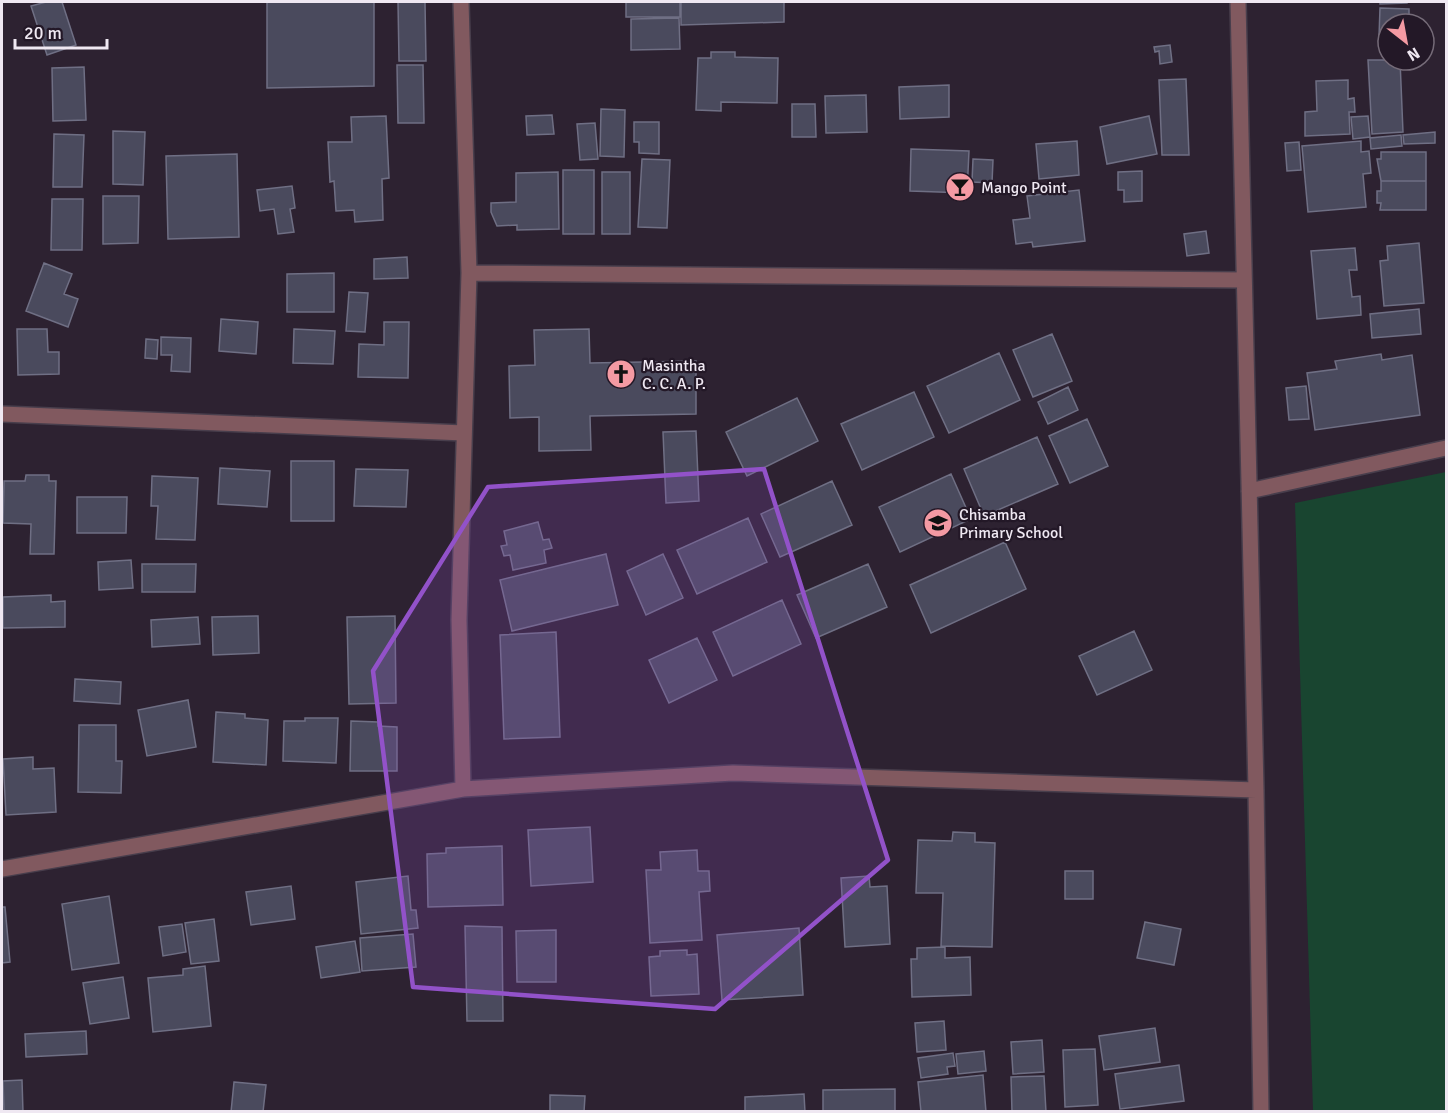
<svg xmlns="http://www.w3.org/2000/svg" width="1448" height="1113" viewBox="0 0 1448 1113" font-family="Signika,sans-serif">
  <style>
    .green { fill: #194530 }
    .building { fill: #4a4a5d; stroke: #6f6f84; stroke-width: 1.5 }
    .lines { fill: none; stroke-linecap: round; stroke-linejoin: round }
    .minor-casing { stroke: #483e4c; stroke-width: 18 }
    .minor { stroke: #81595f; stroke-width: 15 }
    .marked { fill: #9252c9; fill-opacity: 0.2; stroke: #9252c9; stroke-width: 4.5; stroke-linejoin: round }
    .labels { text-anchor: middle; stroke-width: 4.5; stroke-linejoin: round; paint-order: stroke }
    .poi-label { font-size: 16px; fill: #efe8f2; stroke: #231827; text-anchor: start }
  </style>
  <rect width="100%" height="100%" fill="#2d2231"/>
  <path class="green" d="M1446,472V1111H1313L1295,503Z"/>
  <path class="building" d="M46,2H62L76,45L47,55L31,6Z
    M267,2H374V86L267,88Z
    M398,2H425L426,61H399Z
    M626,2H680V17H626Z
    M681,2H784V22L681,25Z
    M1380,2H1407V3L1380,4Z
    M1380,8L1409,9V24H1388V37H1379Z
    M679,18L680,49L631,50V19Z
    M1170,45L1172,62L1160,64L1159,51L1155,52L1154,47Z
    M711,52H735V57L778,58L777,103L721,102V111L696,110L698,58H711Z
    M1368,60H1400L1403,132L1372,134Z
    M397,65H423L424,123H398Z
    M84,67L86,120L53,121L52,68Z
    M1186,79L1189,155H1162L1159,80Z
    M1348,80V99L1354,98L1355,112H1349L1350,134L1305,136V112L1317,111L1316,81Z
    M949,85V117L900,119L899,87Z
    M866,95L867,132L826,133L825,96Z
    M792,104H815L816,137H792Z
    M601,109L625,110L624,157L600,156Z
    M552,115L554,134L527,135L526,116Z
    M386,116L389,178L382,179L383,220L355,222L354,210L336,211L334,181L330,182L328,142H352L351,117Z
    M1149,116L1157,154L1107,164L1100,127Z
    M1368,116L1370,137L1353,139L1351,117Z
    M634,122H659V154L639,153V142H634Z
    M595,123L598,159L580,160L577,124Z
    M113,131L145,132L143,185L113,184Z
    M1435,132V143L1404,144L1403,135Z
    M54,134L84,135L82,187H53Z
    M1401,135L1402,146L1371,149L1370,138Z
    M1077,141L1079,175L1039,179L1036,144Z
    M1361,141V152L1369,151L1371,173L1363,174L1366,207L1308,212L1302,146Z
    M1299,142L1301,170L1287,171L1285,143Z
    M911,149L969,151L967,193L910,191Z
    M1381,152H1426V181H1381L1377,159H1381Z
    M237,154L239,237L168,239L166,156Z
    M642,159L670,160L667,228L638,227Z
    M973,159L993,160L992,183L972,182Z
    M563,170H594V234H563Z
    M1142,171V201L1124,202V190H1118V172Z
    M558,172L559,229L517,230V225L497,226L491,212V203L516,202V173Z
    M602,172H630V234H602Z
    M1381,181H1426V210H1380L1381,203H1377V191H1381Z
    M292,186L295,208L290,209L294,232L278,234L274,209L260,211L257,190Z
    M1079,190L1085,241L1033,247L1032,242L1016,244L1013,220L1030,218L1027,196Z
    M103,196H139L138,243L103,244Z
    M52,199H83L82,250H51Z
    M1206,231L1209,253L1187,256L1184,234Z
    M1419,243L1424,303L1384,306L1380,261L1388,260L1387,246Z
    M1355,248L1357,270H1349L1352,297L1360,296L1361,315L1317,319L1311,251Z
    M407,257L408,278L374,279V259Z
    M44,263L72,274L64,294L78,299L68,327L26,311Z
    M334,273V312H287V274Z
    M349,292L368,293L365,332L346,331Z
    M1419,309L1421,334L1372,338L1370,314Z
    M221,319L258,322L256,354L219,351Z
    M384,322H409L408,378L358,377L359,344L384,345Z
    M17,329H47L48,352H59V374L18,375Z
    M294,329L335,331L333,364L293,363Z
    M589,329L590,363L696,361V414L590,416L591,450L539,451V417L510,418L509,366L535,365L534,330Z
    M1052,334L1072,381L1033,397L1013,350Z
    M161,337L191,338L190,372L171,371L172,355H161Z
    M146,339L158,340L157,359L145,358Z
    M999,353L1020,400L949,433L927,386Z
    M1381,354L1382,360L1412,355L1420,415L1315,430L1307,373L1337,369L1335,361Z
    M1306,386L1309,419L1289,420L1286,388Z
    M1068,387L1078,410L1048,424L1038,402Z
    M914,392L934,437L862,470L841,424Z
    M797,398L818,441L747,476L726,432Z
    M1087,419L1108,466L1070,483L1049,436Z
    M696,431L699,501L666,503L663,432Z
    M1037,437L1058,484L984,516L964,469Z
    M291,461H334V521H291Z
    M220,468L270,471L267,507L218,504Z
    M356,469L408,470L406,507L354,506Z
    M951,474L971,519L900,552L879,507Z
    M26,475H49V481H56L54,554H30L31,524L3,523L4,481H25Z
    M152,476L198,478L195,540L156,539L158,506H151Z
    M832,481L852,525L780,557L761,514Z
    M77,497H127L126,533H77Z
    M748,518L767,562L697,594L677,550Z
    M538,522L543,540L549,539L552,548L544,550L546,563L513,570L510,555L504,556L501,546L507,545L504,531Z
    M1005,542L1026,589L931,633L910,585Z
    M606,554L618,605L512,631L500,580Z
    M663,554L683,598L646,615L627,571Z
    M131,560L133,588L99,590L98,562Z
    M142,564H196L195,592H142Z
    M868,564L887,607L816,638L797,595Z
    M51,595V602L65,601V627L3,628V597Z
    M782,600L801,644L733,676L713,632Z
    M258,616L259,653L213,655L212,617Z
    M395,616L396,703L349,704L347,617Z
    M198,617L200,644L152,647L151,620Z
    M1134,631L1152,670L1097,695L1079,656Z
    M556,632L560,737L504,739L500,635Z
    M697,638L717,680L669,703L649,660Z
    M75,679L121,682L120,704L74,701Z
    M188,700L196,747L147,756L138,710Z
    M216,712L245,714V718L268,720L266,765L213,762Z
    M305,718H338L336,763L283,761L284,721H305Z
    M351,721L378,722V726L397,727V771H350Z
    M79,725H116V761H122L121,793L78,792Z
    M33,757V769L54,768L56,812L6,815L3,759Z
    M590,827L593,882L531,886L528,830Z
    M953,832L975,833V842L995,843L992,947L941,946L943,893H916L918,840L952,841Z
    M502,846L503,905L428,907L427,854L446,853V848Z
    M697,850L698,871H709L710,891L699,892L702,940L650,943L646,870H661L660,852Z
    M1065,871H1093V899H1065Z
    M408,876L411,910H416L418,928L361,934L356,882Z
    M869,876L870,887L887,886L890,944L845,947L841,878Z
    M291,886L295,919L251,925L246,892Z
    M109,896L119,963L72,970L62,904Z
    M2,907H5L10,962L2,963Z
    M214,919L219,961L191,964L185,923Z
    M1145,922L1181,929L1174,965L1137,958Z
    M182,924L186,952L163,956L159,927Z
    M465,926L502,927L503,1021H467Z
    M799,928L803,995L722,1000L717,935Z
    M556,930V982H517L516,931Z
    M413,934L416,967L362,971L360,938Z
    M355,941L360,972L321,978L316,947Z
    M945,947V958L970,957L971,995L912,997L911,959H917V948Z
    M687,950V955L697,954L699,994L651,996L649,957L660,956V951Z
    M205,966L211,1026L153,1032L148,978L183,975V969Z
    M123,977L129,1018L90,1024L83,983Z
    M944,1021L946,1050L917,1052L915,1023Z
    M1155,1028L1160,1062L1104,1070L1099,1036Z
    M86,1031L87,1054L26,1057L25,1034Z
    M1042,1040L1044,1072L1013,1074L1011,1042Z
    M1095,1049L1098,1105L1065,1107L1063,1050Z
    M984,1051L986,1071L958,1074L956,1054Z
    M953,1053L955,1066L947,1067L948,1074L921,1078L918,1058Z
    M1179,1065L1184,1101L1120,1109L1115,1074Z
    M983,1075L986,1112H921L918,1082Z
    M1044,1076L1046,1112H1012L1011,1077Z
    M22,1080L23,1112H4L3,1081Z
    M234,1082L266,1085L263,1112H231Z
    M895,1089V1112H823V1090Z
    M804,1094L805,1112H745V1097Z
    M550,1095L585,1096L584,1112H550Z"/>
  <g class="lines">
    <g class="minor-casing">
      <path id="minor" d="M461,2L469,273L459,620L463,789
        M1238,2L1256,790L1261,1112
        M469,273L1244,280
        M2,414L464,433
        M1249,491L1446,448
        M2,869L463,789L733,773L1256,790"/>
    </g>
    <use href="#minor" class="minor"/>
  </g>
  <path class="marked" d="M764,469L888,860L715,1009L413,987L373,671L488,487Z"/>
  <defs>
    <g id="bar-disc" transform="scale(1.5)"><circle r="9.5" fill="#f49aa3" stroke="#231827"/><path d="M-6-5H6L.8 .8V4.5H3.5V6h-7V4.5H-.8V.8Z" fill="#111"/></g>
    <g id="church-disc" transform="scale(1.5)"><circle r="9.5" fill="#f49aa3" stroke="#231827"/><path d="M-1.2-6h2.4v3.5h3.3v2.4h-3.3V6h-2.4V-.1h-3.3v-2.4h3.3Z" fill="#111"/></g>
    <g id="school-disc" transform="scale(1.5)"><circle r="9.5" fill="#f49aa3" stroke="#231827"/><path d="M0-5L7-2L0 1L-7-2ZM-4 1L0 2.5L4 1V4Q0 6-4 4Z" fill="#111"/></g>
  </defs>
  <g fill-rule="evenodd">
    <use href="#bar-disc" x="960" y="187"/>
    <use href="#church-disc" x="621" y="374"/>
    <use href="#school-disc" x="938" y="523"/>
  </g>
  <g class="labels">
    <g class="poi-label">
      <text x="981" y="193">Mango Point</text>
      <text x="642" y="371">Masintha<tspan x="642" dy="18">C. C. A. P.</tspan></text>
      <text x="959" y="520">Chisamba<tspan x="959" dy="18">Primary School</tspan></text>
    </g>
  </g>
  <rect width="1448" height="1113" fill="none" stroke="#efe8f2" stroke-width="6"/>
  <g transform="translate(1406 42) rotate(149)"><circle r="28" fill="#231827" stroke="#756b78" stroke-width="1.5"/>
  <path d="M0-4.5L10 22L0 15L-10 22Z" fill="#f49aa3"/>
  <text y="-9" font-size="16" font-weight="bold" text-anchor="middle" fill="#efe8f2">N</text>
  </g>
  <path d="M15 39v9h92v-9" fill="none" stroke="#efe8f2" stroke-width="3"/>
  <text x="24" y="39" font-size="18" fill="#efe8f2" stroke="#231827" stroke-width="4.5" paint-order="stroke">20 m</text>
</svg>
